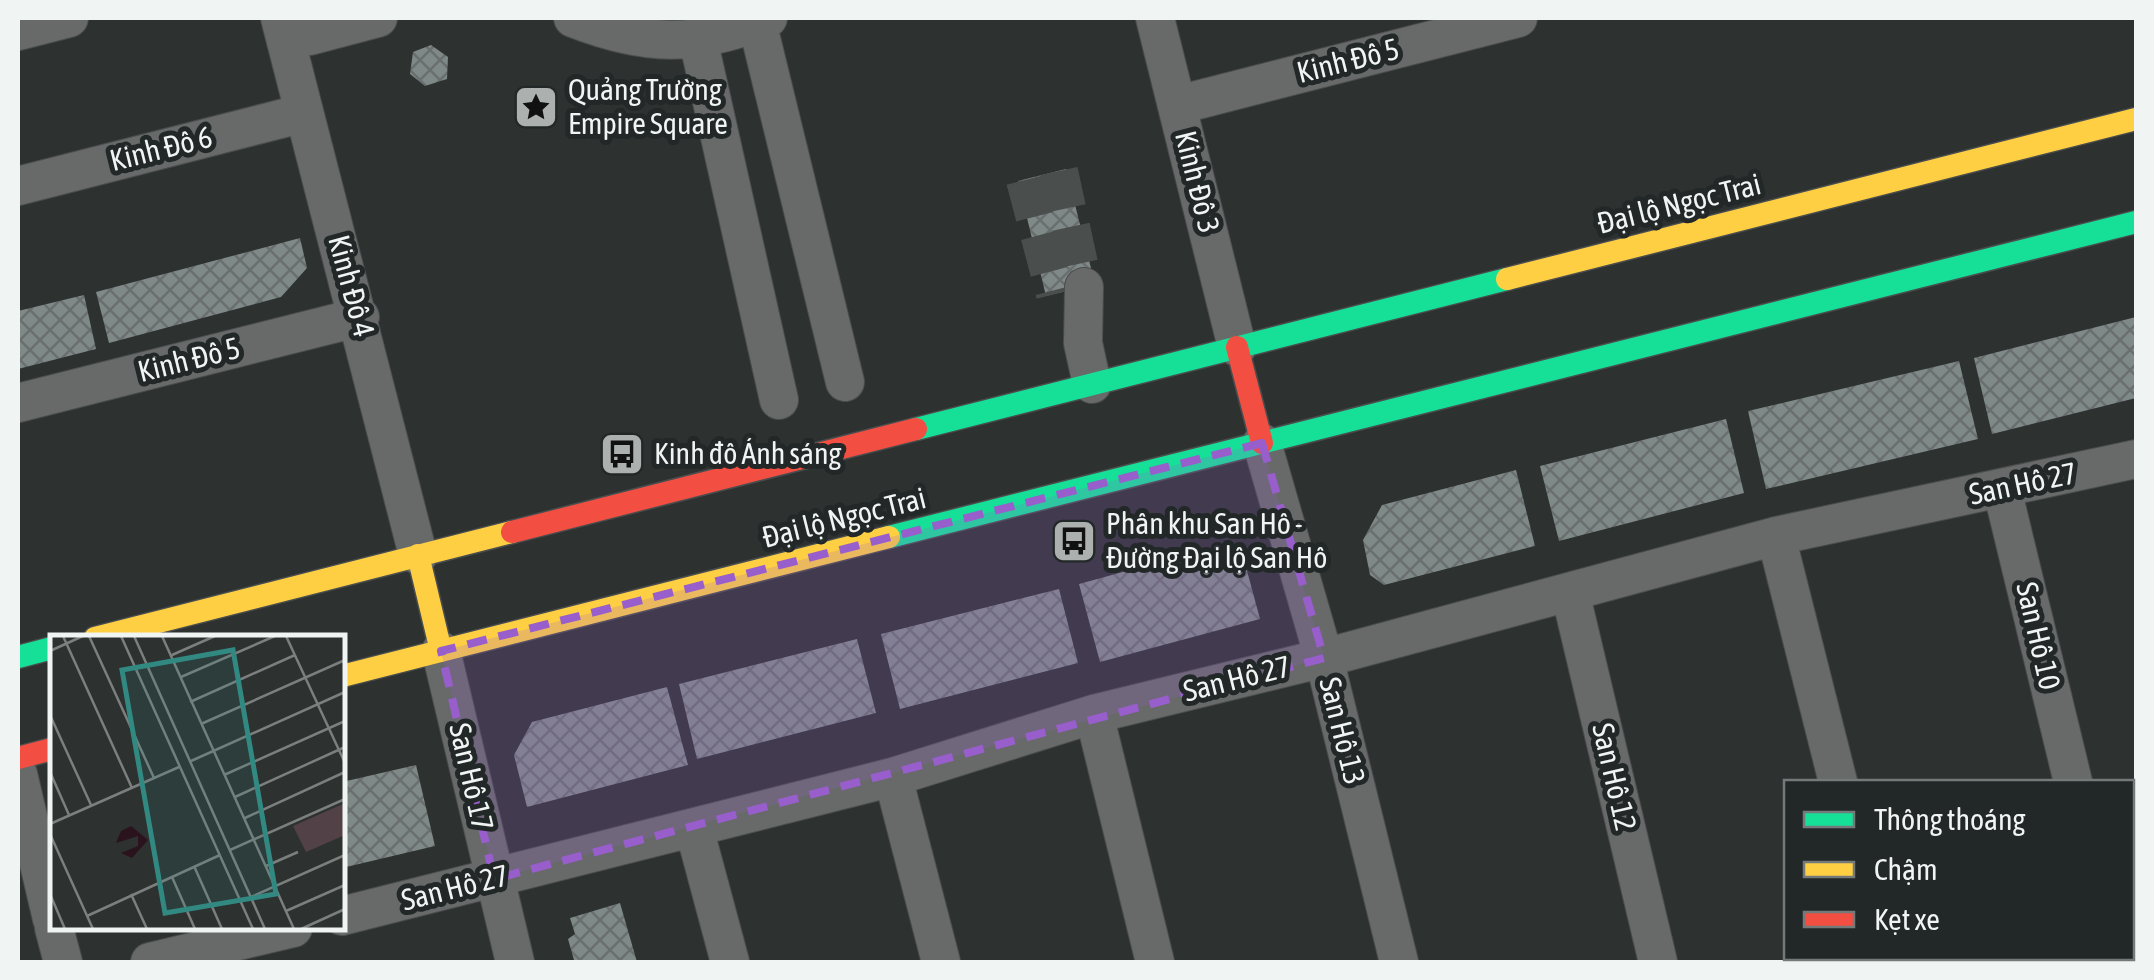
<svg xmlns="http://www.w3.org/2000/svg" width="2154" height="980" viewBox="0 0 2154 980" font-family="'Asap Condensed',sans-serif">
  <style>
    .building { fill: url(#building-cross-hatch) }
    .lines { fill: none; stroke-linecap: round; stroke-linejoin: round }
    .street-tunnel { stroke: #4a4e4d; stroke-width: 38; stroke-dasharray: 38 19; stroke-linecap: butt }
    .street-casing { stroke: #4a4d4d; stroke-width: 40 }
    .fast-casing { stroke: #4a4d4d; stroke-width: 25 }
    .slow-casing { stroke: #4a4d4d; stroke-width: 25 }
    .jam-casing { stroke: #4a4d4d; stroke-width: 25 }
    .street { stroke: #676a69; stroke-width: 38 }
    .fast { stroke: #16e098; stroke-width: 22 }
    .slow { stroke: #ffcf43; stroke-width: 22 }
    .jam { stroke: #f24e42; stroke-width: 22 }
    .marked { fill: #985ecc; fill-opacity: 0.2; stroke: #985ecc; stroke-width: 8; stroke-dasharray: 20 12; stroke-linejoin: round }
    .labels { text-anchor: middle; stroke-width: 10; stroke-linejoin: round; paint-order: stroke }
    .street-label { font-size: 30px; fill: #f0f4f3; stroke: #222827 }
    .poi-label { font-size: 30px; fill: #f0f4f3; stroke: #222827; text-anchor: start }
    .inset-road { fill: none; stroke: #7b7f7e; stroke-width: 2.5 }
    .view { fill: #318982; fill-opacity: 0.15; stroke: #318982; stroke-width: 5 }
    .inset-edge { fill: none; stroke: #f0f4f3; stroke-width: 5 }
  </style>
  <defs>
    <pattern id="building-cross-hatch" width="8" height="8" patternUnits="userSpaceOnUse" patternTransform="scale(2.5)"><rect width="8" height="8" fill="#7f8988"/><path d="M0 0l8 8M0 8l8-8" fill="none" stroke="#696f6f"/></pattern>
  </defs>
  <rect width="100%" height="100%" fill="#2d3130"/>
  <path class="building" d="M431,45L448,57L447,79L425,86L410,74L413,52Z
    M1066,169L1095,284L1046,296L1018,181Z
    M300,238L307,268L281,297L109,343L96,292Z
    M84,295L96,349L18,369V311Z
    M2136,317V398L1992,434L1974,358Z
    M1959,361L1978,439L1766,489L1748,411Z
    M1726,419L1744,493L1559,541L1540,466Z
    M1516,470L1535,546L1384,585L1370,575L1363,540L1382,505Z
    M1214,547L1246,567L1260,619L1100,662L1079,584Z
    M1059,589L1078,663L900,709L881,634Z
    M857,639L876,713L697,759L679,684Z
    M667,687L688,765L527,807L514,755L532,722Z
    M416,765L435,846L342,868V782Z
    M620,903L637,962L574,960L568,939L575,934L570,918Z"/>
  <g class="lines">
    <path class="street-tunnel" d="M1059,171L1084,287
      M1025,180L1055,294"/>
    <g class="street-casing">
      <path id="street" d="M280,18L418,555
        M573,18C645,46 696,48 768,18
        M1155,18L1237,347
        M757,22L845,382
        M18,31L69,18
        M310,36L378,18
        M698,39L779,400
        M1178,105L1518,18
        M18,186L304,113
        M1084,287L1083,343L1092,384
        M18,403L360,317
        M1262,443L1324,658L1399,962
        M2002,489L2073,782
        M1776,536L1838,782
        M1570,592L1658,962
        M441,651L515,962
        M1094,714L1155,962
        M18,774L52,919
        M893,777L941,962
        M694,828L730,962
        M342,916L893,777L1094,714L1324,658L1776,536L2136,459
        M54,928L63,962
        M1881,958L1883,962
        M2115,958L2116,962
        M150,962L293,928"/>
    </g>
    <g class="fast-casing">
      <path id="fast" d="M916,429L1507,279
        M889,537L2136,222
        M18,657L52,648"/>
    </g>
    <g class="slow-casing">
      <path id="slow" d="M1507,279L2136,119
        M418,555L441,651
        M95,638L512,532
        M342,676L889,537"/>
    </g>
    <g class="jam-casing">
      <path id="jam" d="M1237,347L1262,443
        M512,532L916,429
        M18,758L52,749"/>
    </g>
    <use href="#street" class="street"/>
    <use href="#fast" class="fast"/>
    <use href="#slow" class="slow"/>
    <use href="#jam" class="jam"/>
  </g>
  <path class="marked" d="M1262,443L1324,658L494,879L441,651Z"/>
  <defs>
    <g id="sight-square" transform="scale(2.25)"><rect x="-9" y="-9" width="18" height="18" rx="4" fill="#acb0af" stroke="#222827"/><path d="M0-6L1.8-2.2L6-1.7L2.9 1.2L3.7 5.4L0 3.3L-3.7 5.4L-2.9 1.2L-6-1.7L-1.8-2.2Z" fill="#111"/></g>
    <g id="bus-square" transform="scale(2.25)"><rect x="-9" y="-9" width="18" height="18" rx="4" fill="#acb0af" stroke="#222827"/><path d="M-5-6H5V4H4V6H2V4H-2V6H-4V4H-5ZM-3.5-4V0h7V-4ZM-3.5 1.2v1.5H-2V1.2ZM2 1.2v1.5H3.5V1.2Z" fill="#111"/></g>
  </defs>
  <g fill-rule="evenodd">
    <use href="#sight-square" x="536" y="107"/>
    <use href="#bus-square" x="622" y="454"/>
    <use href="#bus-square" x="1074" y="541"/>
  </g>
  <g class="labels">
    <g class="street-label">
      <text transform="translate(1348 61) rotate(-14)" y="10">Kinh Đô 5</text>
      <text transform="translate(161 149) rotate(-14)" y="10">Kinh Đô 6</text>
      <text transform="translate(1197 182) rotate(76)" y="10">Kinh Đô 3</text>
      <text transform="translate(1679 204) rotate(-14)" y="10">Đại lộ Ngọc Trai</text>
      <text transform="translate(351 286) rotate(75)" y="10">Kinh Đô 4</text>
      <text transform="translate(189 360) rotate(-14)" y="10">Kinh Đô 5</text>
      <text transform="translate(2023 484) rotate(-12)" y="10">San Hô 27</text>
      <text transform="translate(844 518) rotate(-14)" y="10">Đại lộ Ngọc Trai</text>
      <text transform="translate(2038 636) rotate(77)" y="10">San Hô 10</text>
      <text transform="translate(1237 679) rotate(-14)" y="10">San Hô 27</text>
      <text transform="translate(1342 731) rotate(76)" y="10">San Hô 13</text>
      <text transform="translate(471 777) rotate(77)" y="10">San Hô 17</text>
      <text transform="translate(1614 777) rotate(77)" y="10">San Hô 12</text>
      <text transform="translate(455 888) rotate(-14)" y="10">San Hô 27</text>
    </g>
    <g class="poi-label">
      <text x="568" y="100">Quảng Trường<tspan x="568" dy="34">Empire Square</tspan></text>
      <text x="654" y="464">Kinh đô Ánh sáng</text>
      <text x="1106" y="534">Phân khu San Hô -<tspan x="1106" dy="34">Đường Đại lộ San Hô</tspan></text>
    </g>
  </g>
  <g transform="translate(50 635)">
    <rect width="295" height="295" fill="#2d3130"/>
    <path d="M295,168V200L256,217L243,191Z" fill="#524146"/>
    <path d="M81,191L98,205L82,223L71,218L88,211V201L66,208L71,196Z" fill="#2a131c"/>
    <path class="inset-road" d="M13,1L82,153M39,1L104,143M71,1L203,294M84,1L215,294M112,1L244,294M236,1L295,128M0,16L33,1M122,20L165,1M131,42L225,1M140,67L245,20M0,80L41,170M151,89L295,25M141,126L295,57M0,137L19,180M174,140L295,86M185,162L295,112M195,183L295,137M0,189L129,132M0,199L43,294M180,215L295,164M144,231L172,294M216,231L248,217M122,242L145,294M0,259L15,294M81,259L97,294M201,262L295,220M236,276L295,250M37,281L170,220M251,294L295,274"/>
    <path class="view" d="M183,15L226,259L115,278L72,35Z"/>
    <rect width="295" height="295" class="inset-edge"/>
  </g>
  <rect width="2154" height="980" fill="none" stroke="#f0f4f3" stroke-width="40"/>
  <rect x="1784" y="780" width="350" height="180" fill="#222827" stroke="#747a79" stroke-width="2.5"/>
  <rect x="1804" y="812" width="50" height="15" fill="#16e098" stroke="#747a79" stroke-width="2.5"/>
  <text x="1874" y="830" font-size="30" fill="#f0f4f3">Thông thoáng</text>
  <rect x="1804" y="862" width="50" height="15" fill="#ffcf43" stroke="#747a79" stroke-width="2.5"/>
  <text x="1874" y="880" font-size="30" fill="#f0f4f3">Chậm</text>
  <rect x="1804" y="912" width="50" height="15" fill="#f24e42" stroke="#747a79" stroke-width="2.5"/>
  <text x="1874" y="930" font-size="30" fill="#f0f4f3">Kẹt xe</text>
</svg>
